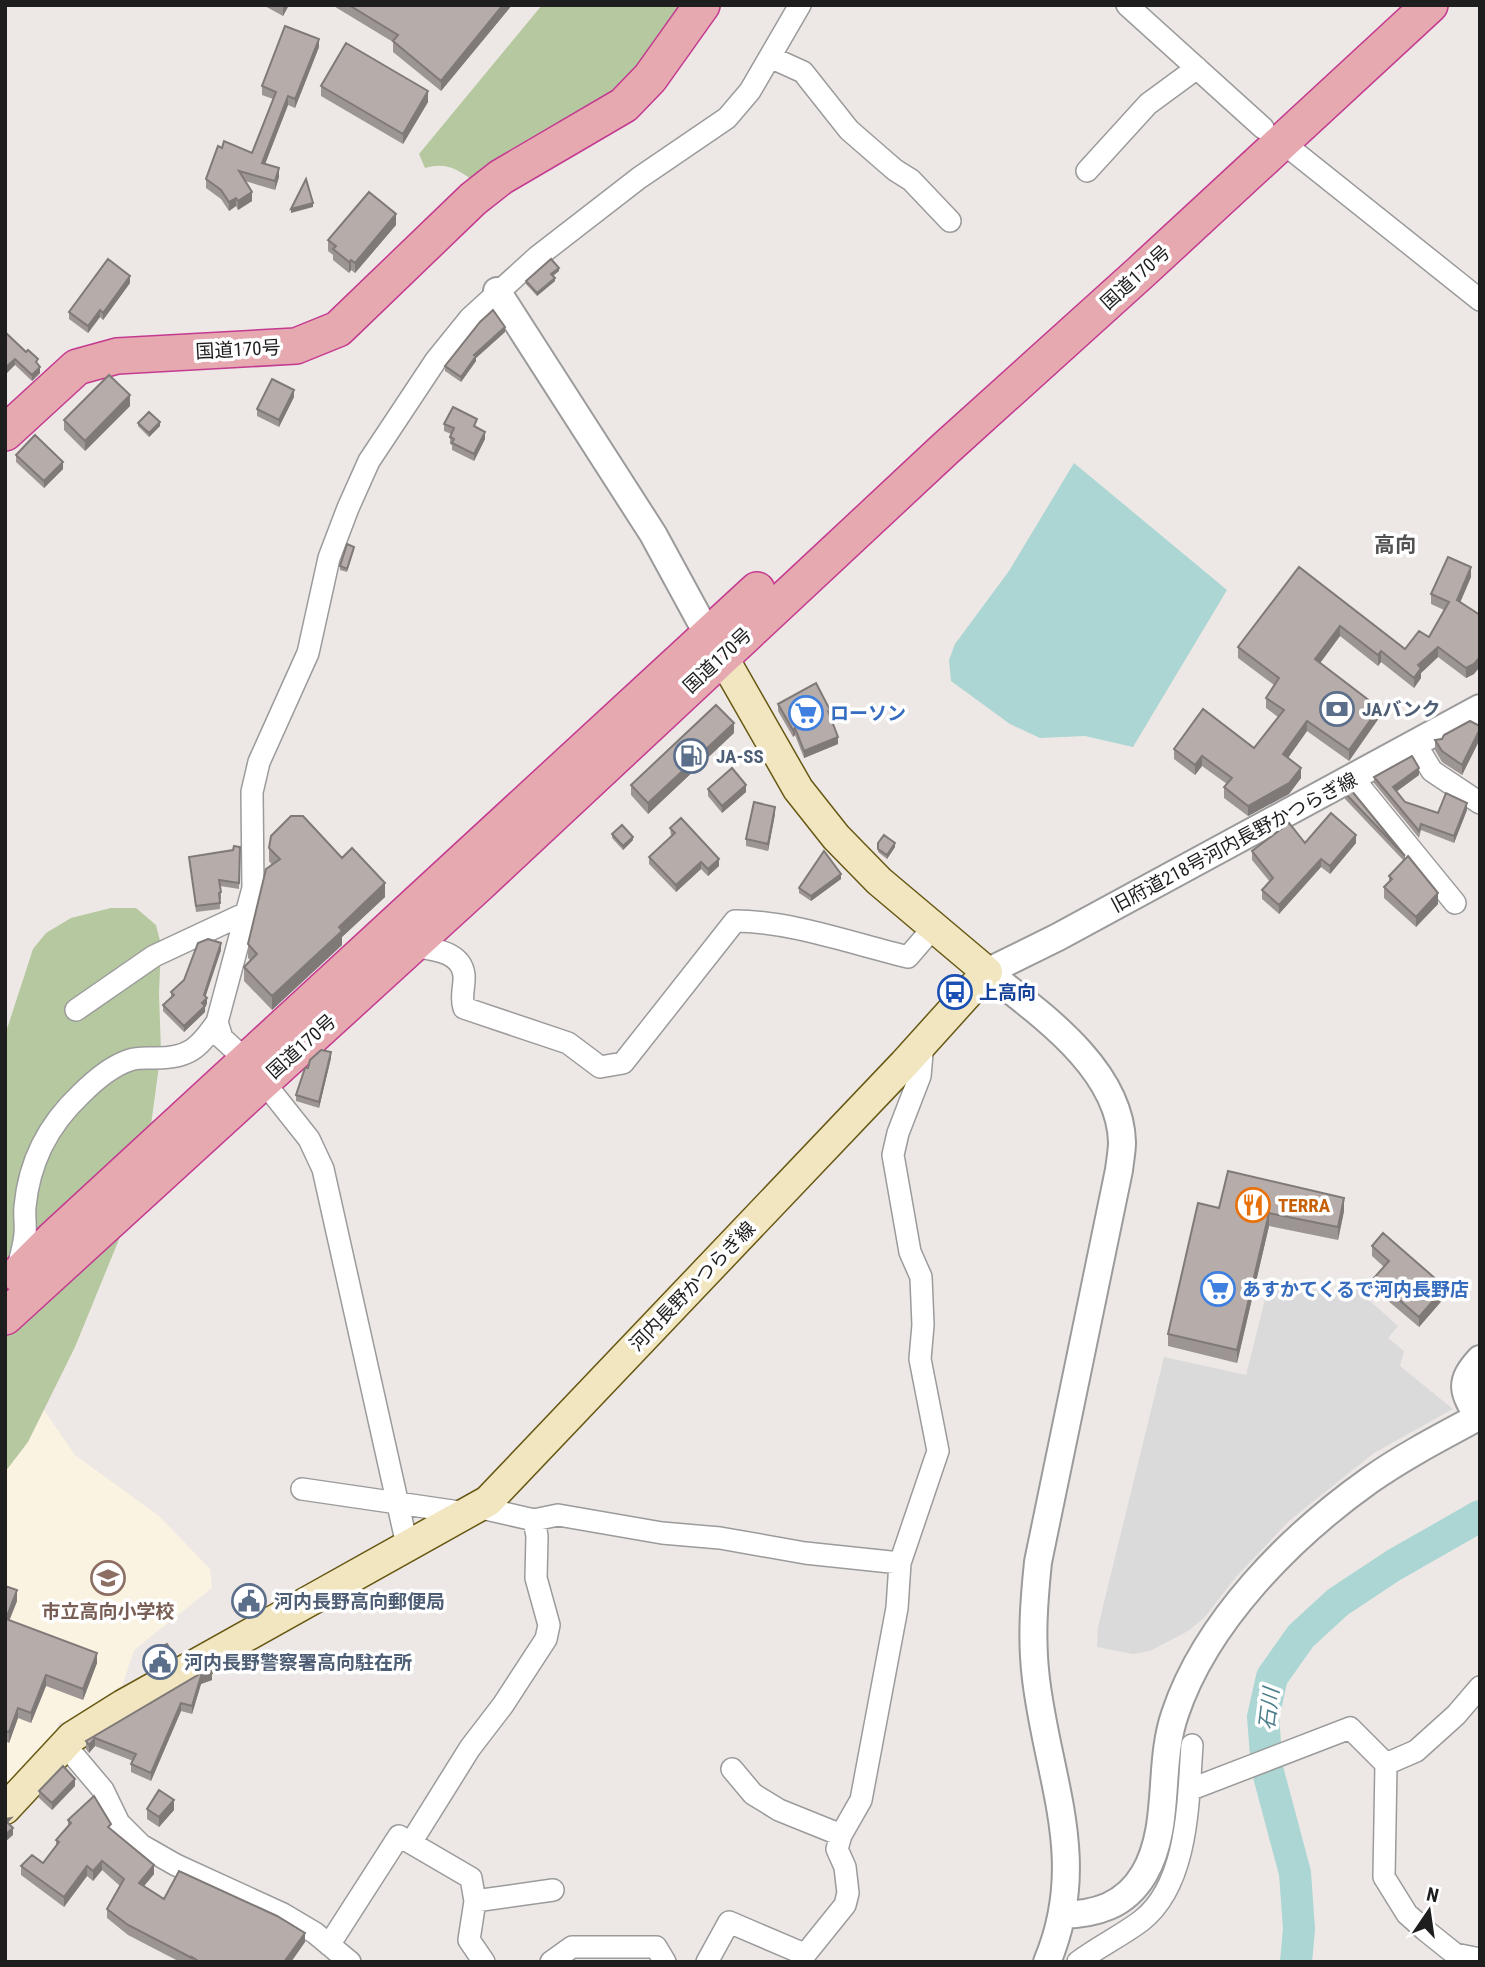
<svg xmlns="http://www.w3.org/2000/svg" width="1485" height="1967" viewBox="0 0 1485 1967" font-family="'Roboto Condensed','Noto Sans JP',sans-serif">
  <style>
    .education { fill: #fbf3e1 }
    .forest { fill: #b6c89f }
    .parking { fill: #dadada }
    .water { fill: #abd6d3 }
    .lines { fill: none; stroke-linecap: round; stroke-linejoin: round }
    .river { stroke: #abd6d3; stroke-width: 32 }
    .minor-casing { stroke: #9b9b9b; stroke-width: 24 }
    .tertiary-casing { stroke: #9b9b9b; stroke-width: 30 }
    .secondary-casing { stroke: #675813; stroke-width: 33 }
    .trunk-casing { stroke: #c33a90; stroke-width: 38 }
    .minor { stroke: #fff; stroke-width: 21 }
    .tertiary { stroke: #fff; stroke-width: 26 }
    .secondary { stroke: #f1e6bf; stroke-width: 30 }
    .trunk { stroke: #e6a9b0; stroke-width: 35 }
    .wall { fill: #9d9593 }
    .shaded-wall { fill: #7f7978 }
    .building { fill: #b6adab; stroke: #7f7978; stroke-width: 2 }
    .labels { text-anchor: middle; stroke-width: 7; stroke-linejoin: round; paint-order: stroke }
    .street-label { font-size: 19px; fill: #1e1e1e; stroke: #fff }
    .service-label { font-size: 19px; font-weight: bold; fill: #4e5e75; stroke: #fff; text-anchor: start }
    .shop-label { font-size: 19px; font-weight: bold; fill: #366cbe; stroke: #fff; text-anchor: start }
    .transit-label { font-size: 19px; font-weight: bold; fill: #164399; stroke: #fff; text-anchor: start }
    .food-label { font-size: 19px; font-weight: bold; fill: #c56008; stroke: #fff; text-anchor: start }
    .education-label { font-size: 19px; font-weight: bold; fill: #785e54; stroke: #fff }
    .neighbourhood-label { font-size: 21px; font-weight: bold; fill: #515151; stroke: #fff }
    .water-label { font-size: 21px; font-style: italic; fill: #4c7e8b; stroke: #fff }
  </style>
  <rect width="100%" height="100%" fill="#ede8e5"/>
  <path class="education" d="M5,1382L35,1397L75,1455L159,1516L210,1569L212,1588L134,1650L122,1686L117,1688L114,1696L74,1721L59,1722L51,1743L5,1792Z"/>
  <path class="forest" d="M542,5H682L612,101L475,182C457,169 447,162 425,168L419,154Z
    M111,908H136L156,925L161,945L159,994L161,1051L148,1147L120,1237L75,1347L28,1442L5,1472V1035L33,949L46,933L71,918Z"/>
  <path class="parking" d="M1270,1279L1341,1295L1350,1283L1398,1326L1388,1338L1404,1351L1400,1366L1453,1409L1374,1453L1289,1521L1236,1577L1205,1617L1188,1631L1150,1651L1133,1654L1097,1647L1098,1627L1164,1357L1246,1375Z"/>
  <path class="water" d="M1074,463L1227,590L1133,747L1085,736L1040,738L1010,724L951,681L949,660L955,644L1009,571Z"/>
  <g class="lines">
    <path class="river" d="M1296,1962L1299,1929L1295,1873L1267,1768L1263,1717L1272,1677L1301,1636L1338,1602L1394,1565L1480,1516"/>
    <g class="minor-casing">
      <path id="minor" d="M1127,5L1263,128
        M770,57L803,72L849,130L895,170L911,180L950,221
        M1282,142L1480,300
        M1087,171L1148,104L1197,68
        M1415,743L1432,771L1480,803
        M1352,777L1455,903
        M411,946C430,949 461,950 464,975C465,987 460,996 464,1008L568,1043L600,1067L623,1063L735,921C790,921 854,944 908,957L933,928
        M76,1010L154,956L246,913
        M17,1271C20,1258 24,1246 25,1234C26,1225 24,1216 25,1207C29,1162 49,1124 81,1094C95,1080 111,1066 130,1060C138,1057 148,1058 156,1058C189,1058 199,1048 217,1022
        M302,1489L466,1513
        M477,1507L534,1520L558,1515L662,1533L720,1538L805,1553L900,1563
        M407,1545L323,1169L309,1139L247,1061L222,1038L217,1022L253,888L252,792L259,762L308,653L329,558L348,508L369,461L436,360L470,318L537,257L639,178L727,118L750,91L800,5
        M65,1745L103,1790L119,1823L141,1845L176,1865L283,1914L315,1933L350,1962
        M1386,1764L1416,1751L1456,1715L1480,1687
        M732,1769L753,1794L779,1810L841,1835
        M1189,1790L1350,1728L1386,1764L1384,1877L1407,1914L1425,1930L1455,1954L1480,1959
        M412,1841L470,1748L503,1705L546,1639L549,1625L536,1578L537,1536L534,1520
        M475,1901L469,1940L484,1962
        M329,1945L399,1836L471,1878L475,1901L553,1890
        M551,1962L572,1947H656L665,1962
        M707,1962L729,1922L804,1954
        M799,1962L845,1905L848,1893L845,1867L837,1849L841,1835L861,1800L897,1608L900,1563L938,1451L920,1359L923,1325L921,1277L910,1252L893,1155L898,1133L920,1076L923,1043
        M1078,1962C1098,1947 1121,1936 1141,1921C1189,1884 1188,1800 1192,1745"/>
    </g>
    <g class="tertiary-casing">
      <path id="tertiary" d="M497,291L653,534L708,635
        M1478,1417C1463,1391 1458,1383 1480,1359
        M1062,1915C1096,1914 1125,1906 1144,1874C1172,1826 1157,1766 1175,1714C1206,1621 1291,1536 1370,1480C1404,1456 1443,1436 1480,1416
        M1047,1962C1090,1860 1048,1780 1036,1679C1031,1639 1034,1601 1038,1562L1119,1170C1120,1161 1122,1151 1122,1142C1120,1068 1039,1013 987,972L1058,937L1480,708"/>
    </g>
    <g class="secondary-casing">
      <path id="secondary" d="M5,1809L72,1737L123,1705L488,1501L904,1064L987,972L879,881L836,837L798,789L722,656L709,638"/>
    </g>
    <g class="trunk-casing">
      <path id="trunk" d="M5,433L77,367L117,356L296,346L338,329L473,199L501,177L624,105L650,78L702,5
        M18,1274L53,1239L757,590
        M5,1317L477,886L946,448L1141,272L1430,5"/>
    </g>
    <use href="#minor" class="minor"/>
    <use href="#tertiary" class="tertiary"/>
    <use href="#secondary" class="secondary"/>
    <use href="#trunk" class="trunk"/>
  </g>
  <path class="wall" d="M263,5H289L283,16Z
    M332,5H512L441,91L393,52V42Z
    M319,47L295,108L288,105L265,164L279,177L275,190L245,181L252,201L238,210L236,206L229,211L221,199L206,188V179L222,148L252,153L273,99L262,95V86Z
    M321,86L428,102L403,144L321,96Z
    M396,225L355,273L351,270L349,273L333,260V255L328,251V240Z
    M559,271L553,276L555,281L537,296L526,284V281Z
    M130,283L103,320L100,317L88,333L69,319V312Z
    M5,332L38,365L40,373L32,381L15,365Z
    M505,332L476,358V361L461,382L445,371V366Z
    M294,397L279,427L257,416V409Z
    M130,406L85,451L64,430V420Z
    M138,423L160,426L149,437L138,426Z
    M444,424L477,426L476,428L485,439L474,461L452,450V445L450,444V437L451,434L444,431Z
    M16,455L63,469L44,488L16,462Z
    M354,550L347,572L340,570V566Z
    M1299,567L1405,649L1429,637L1444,610L1431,604V594L1471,577L1460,602L1474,674L1466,678L1438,657L1421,673V678L1414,688L1381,662L1378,666L1340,636L1320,663L1379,718L1349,761L1307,731L1288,758L1301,778L1289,794L1248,816L1224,798V787L1227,784L1202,766L1195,775L1174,759V749L1254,748L1278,717L1266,708V698L1274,685L1238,658V647Z
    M778,704L830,717L838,744L804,758L795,735L793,737L778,711Z
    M1480,726V739L1462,775L1442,762L1435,750V740Z
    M734,733L648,814L631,795V785Z
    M1419,775L1396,792L1405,802L1438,813L1467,810L1454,843L1421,830L1419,838L1374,783V777Z
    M708,789L746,792L722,813L708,796Z
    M1345,793L1405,856V860L1438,904L1416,927L1384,898V887L1389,882V876L1404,861L1345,799Z
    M775,814L768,851L746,846V839Z
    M670,828L719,866L708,876L701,869L676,892L649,864V857L671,836Z
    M612,834L633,840L623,850L612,838Z
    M878,843L895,847L887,859L878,852Z
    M1305,843H1356L1330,874L1321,867L1279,914L1262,899V890L1270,882L1252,860V851Z
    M240,847L239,889L220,886L221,892V899H220V909L196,912L189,857L233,850Z
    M269,848L342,858L385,897L342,937V945L272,1010L244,981V967L251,961L248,958V944L272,865L269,861Z
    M841,879L811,901L799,893V888Z
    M221,950L205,997L207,1004L205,1006V1012L184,1032L163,1011V1005L171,998V992Z
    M331,1058L319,1108L296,1101V1095L308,1068Z
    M1219,1208L1344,1211L1338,1240L1269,1226L1237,1363L1168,1346V1334Z
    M1372,1246L1445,1297L1419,1327L1374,1289V1278L1384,1267L1372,1256Z
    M5,1586L17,1601L9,1620L97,1663L83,1700L46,1686L31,1723L18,1718L9,1743L5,1741Z
    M147,1653L171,1658L151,1669L147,1660Z
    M210,1668L212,1680L201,1684L192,1714L181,1711L151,1781L131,1772V1764L133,1761L95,1746L89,1753L86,1749V1741Z
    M75,1786L52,1810L39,1798V1791Z
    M147,1809L174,1810L159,1827L147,1819Z
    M68,1820L111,1830L154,1874L144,1886L164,1899L305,1942L291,1962H180L128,1935L107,1918V1909L120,1886L102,1870L93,1881L87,1876L64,1907L21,1875V1866L43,1863L56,1846V1840L68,1826Z"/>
  <path class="shaded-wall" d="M283,5H289L283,16Z
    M503,5H512L441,91V81Z
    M319,39V47L295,108V99Z
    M428,91V102L403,144V134Z
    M288,96V105L262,172V163Z
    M279,168V177L275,190V181Z
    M252,192V201L238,210V201Z
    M236,198V206L229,211V202Z
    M313,203V207L291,213V209Z
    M396,214V225L355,273V263Z
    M351,260V270L349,273V262Z
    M559,268V271L551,277V274Z
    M130,276V283L103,320V313Z
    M555,278V281L537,296V293Z
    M100,310V317L88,333V326Z
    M505,327V332L476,358V361L461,382V377L474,355Z
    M15,359V365L5,375V368Z
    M40,367V373L32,381V375Z
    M294,390V397L279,427V420Z
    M130,395V406L85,451V441Z
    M160,422V426L149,437V433Z
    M485,432V439L474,461V454Z
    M63,462V469L44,488V481Z
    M1471,567V577L1457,610V600Z
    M1340,626V636L1315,670V659Z
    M1438,647V657L1421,673V678L1414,688V678L1418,665Z
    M1381,651V662L1378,666V655Z
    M1480,657V667L1474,674L1466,678V668Z
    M1379,708V718L1349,761V750Z
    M1307,721V731L1283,765V754Z
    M734,723V733L648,814V803Z
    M795,728V735L793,737V730Z
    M1480,729V739L1462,775V765Z
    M838,737V744L804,758V751Z
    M1202,756V766L1195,775V765Z
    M1301,768V778L1289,794L1248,816V806Z
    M1419,768V775L1393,794V787Z
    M746,785V792L722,813V806Z
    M1467,803V810L1454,843V836Z
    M775,807V814L768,851V844Z
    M1356,835V843L1330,874V866Z
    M633,837V840L623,850V846Z
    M895,843V847L887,859V855Z
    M719,859V866L708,876V869Z
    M1321,859V867L1279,914V905Z
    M701,862V869L676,892V885Z
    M841,874V879L811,901V896Z
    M385,883V897L342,937V945L272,1010V996L339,927Z
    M1438,893V904L1416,927V917Z
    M221,943V950L204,1001L207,998V1004L205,1006V1012L184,1032V1026L204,995Z
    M331,1052V1058L319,1108V1102Z
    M1344,1198V1211L1338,1240V1227Z
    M1269,1213V1226L1237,1363V1350Z
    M1445,1287V1297L1419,1327V1317Z
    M17,1590V1601L6,1629V1619Z
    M171,1651V1658L151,1669V1662Z
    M97,1653V1663L83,1700V1689Z
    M212,1672V1680L201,1684L192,1714V1706L201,1676Z
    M46,1675V1686L31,1723V1713Z
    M181,1703V1711L151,1781V1773Z
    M18,1708V1718L9,1743V1732Z
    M95,1738V1746L89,1753V1745Z
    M75,1779V1786L52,1810V1803Z
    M174,1800V1810L159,1827V1817Z
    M13,1828V1835L5,1842V1835Z
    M102,1861V1870L93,1881V1871Z
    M154,1865V1874L139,1892V1883Z
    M87,1866V1876L64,1907V1897Z
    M305,1933V1942L291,1962H284Z"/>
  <path class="building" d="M349,5H503L441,81L393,41L398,35Z
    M285,26L319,39L295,99L288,96L262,163L279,168L275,181L239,171L252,192L238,201L236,198L229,202L221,190L206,179L218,146L222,148L224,141L252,153L276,92L262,86Z
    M346,43L428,91L403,134L321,86Z
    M306,179L313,203L291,209Z
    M369,192L396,214L355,263L351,260L349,262L333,249L336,246L328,240Z
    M108,259L130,276L103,313L100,310L88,326L69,312Z
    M551,259L559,268L551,274L555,278L537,293L526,281Z
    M493,310L505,327L474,355L476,356L461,377L445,366L480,322Z
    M5,332L26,352L28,350L38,359L36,362L40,367L32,375L15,359L5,368Z
    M109,375L130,395L85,441L64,420Z
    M272,379L294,390L279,420L257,409Z
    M453,407L477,419L474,426L485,432L474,454L452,443L454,439L450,437L454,428L444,424Z
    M149,412L160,422L149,433L138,423Z
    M35,435L63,462L44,481L16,455Z
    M347,544L354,547L347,569L340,566Z
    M1448,557L1471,567L1457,600L1480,615V657L1474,664L1466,668L1438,647L1418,665L1421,668L1414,678L1381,651L1378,655L1340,626L1315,659L1379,708L1349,750L1307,721L1283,754L1301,768L1289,783L1248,806L1224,787L1232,778L1202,756L1195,765L1174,749L1203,709L1254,748L1284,710L1266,698L1279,678L1238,647L1299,567L1405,649L1419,631L1429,637L1449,602L1431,594Z
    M816,683L830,710L828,711L838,737L804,751L795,728L793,730L778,704Z
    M716,705L734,723L648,803L631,785Z
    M1470,721L1480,726V729L1462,765L1442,751L1435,740L1442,739L1444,735Z
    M1412,756L1419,768L1393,787L1405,802L1438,813L1446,793L1467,803L1454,836L1421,824L1419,831L1374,777Z
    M732,768L746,785L722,806L708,789Z
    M1351,790L1405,856L1345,793Z
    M754,802L775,807L768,844L746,839Z
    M1331,813L1356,835L1330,866L1321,859L1279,905L1262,890L1273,878L1252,851L1289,823L1305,843Z
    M291,816H303L342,858L352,848L385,883L339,927L342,931L272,996L244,967L257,954L248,944L266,869L280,859L269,848L271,836Z
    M681,818L719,859L708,869L701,862L676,885L649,857L675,833L670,828Z
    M622,825L633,837L623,846L612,834Z
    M884,835L895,843L887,855L878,849V843Z
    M234,846L240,847L239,883L219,880L221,892L219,893L220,903L196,906L189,857L233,850Z
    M824,851L841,874L811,896L799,888Z
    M1408,856L1438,893L1416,917L1384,887L1392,879L1389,876Z
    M208,939L221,943L204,995L207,998L202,1003L205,1006L184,1026L163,1005L174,995L171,992L184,980L198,943Z
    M321,1050L331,1052L319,1102L296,1095L305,1068H308L310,1060Z
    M1228,1171L1344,1198L1338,1227L1269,1213L1237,1350L1168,1334L1198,1203L1219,1208Z
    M1383,1233L1445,1287L1419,1317L1374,1278L1389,1261L1372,1246Z
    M5,1586L17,1590L6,1619L97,1653L83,1689L46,1675L31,1713L18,1708L9,1732L5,1731Z
    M167,1644L171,1651L151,1662L147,1653Z
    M210,1668L212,1672L201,1676L192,1706L181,1703L151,1773L131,1764L136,1754L95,1738L89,1745L86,1741Z
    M63,1766L75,1779L52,1803L39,1791Z
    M159,1790L174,1800L159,1817L147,1809Z
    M94,1796L111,1824L108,1827L154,1865L139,1883L164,1899L179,1871L277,1916L305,1933L284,1962H200L192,1957V1958L128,1925L107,1909L124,1879L102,1861L93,1871L87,1866L64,1897L21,1866L32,1855L43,1863L59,1842L56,1840L71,1823L68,1820Z
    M11,1818L7,1822L13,1828L5,1835V1819Z"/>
  <defs>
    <g id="bank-ring" transform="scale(1.75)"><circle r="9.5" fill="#fff" stroke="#5c6f8a" stroke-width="1.5"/><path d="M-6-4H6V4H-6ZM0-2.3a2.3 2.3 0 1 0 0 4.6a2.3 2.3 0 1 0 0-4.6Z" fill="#5c6f8a"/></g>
    <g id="supermarket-ring" transform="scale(1.75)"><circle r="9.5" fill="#fff" stroke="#3f7fe0" stroke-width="1.5"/><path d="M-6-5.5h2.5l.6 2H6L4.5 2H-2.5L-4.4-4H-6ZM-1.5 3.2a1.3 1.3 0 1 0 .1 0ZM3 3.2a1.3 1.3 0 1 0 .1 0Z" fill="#3f7fe0"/></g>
    <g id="fuel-ring" transform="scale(1.75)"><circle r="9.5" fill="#fff" stroke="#5c6f8a" stroke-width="1.5"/><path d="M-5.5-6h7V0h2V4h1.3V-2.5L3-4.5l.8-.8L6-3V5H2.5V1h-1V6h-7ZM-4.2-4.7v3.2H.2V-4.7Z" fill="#5c6f8a"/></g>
    <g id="bus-ring" transform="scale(1.75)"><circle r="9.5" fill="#fff" stroke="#1a4fb4" stroke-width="1.5"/><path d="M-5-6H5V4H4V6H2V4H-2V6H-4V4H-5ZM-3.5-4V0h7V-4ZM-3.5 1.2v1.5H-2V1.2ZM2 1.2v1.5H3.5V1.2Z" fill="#1a4fb4"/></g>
    <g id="restaurant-ring" transform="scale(1.75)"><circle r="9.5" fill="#fff" stroke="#e8710a" stroke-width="1.5"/><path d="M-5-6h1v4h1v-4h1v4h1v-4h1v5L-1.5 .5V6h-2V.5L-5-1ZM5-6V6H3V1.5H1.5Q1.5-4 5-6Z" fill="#e8710a"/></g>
    <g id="school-ring" transform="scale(1.75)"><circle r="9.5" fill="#fff" stroke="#8d6e63" stroke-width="1.5"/><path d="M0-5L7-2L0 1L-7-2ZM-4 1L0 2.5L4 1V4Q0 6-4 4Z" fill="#8d6e63"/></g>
    <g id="civic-ring" transform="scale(1.75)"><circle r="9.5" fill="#fff" stroke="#5c6f8a" stroke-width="1.5"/><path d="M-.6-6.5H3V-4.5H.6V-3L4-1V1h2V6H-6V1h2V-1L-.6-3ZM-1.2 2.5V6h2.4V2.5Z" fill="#5c6f8a"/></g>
  </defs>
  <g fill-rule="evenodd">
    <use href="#bank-ring" x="1337" y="709"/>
    <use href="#supermarket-ring" x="806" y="713"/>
    <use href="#fuel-ring" x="691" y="756"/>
    <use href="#bus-ring" x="955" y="992"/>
    <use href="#restaurant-ring" x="1253" y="1205"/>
    <use href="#supermarket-ring" x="1218" y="1289"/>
    <use href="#school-ring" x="108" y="1578"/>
    <use href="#civic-ring" x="249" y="1601"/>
    <use href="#civic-ring" x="160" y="1662"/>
  </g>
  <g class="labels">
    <g class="street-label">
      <text transform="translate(1135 277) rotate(-42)" y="7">国道170号</text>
      <text transform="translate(238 349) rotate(-3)" y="7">国道170号</text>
      <text transform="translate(717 660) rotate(-43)" y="7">国道170号</text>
      <text transform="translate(1234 842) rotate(-28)" y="7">旧府道218号河内長野かつらぎ線</text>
      <text transform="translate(301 1046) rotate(-42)" y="7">国道170号</text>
      <text transform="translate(692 1286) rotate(-46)" y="7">河内長野かつらぎ線</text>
    </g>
    <g class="service-label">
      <text x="1362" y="716">JAバンク</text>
      <text x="716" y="763">JA-SS</text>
      <text x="274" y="1608">河内長野高向郵便局</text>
      <text x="184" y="1669">河内長野警察署高向駐在所</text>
    </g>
    <g class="shop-label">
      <text x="830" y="720">ローソン</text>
      <text x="1242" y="1296">あすかてくるで河内長野店</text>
    </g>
    <g class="transit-label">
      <text x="979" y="999">上高向</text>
    </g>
    <g class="food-label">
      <text x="1278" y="1212">TERRA</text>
    </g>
    <g class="education-label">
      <text x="108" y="1618">市立高向小学校</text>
    </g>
    <g class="neighbourhood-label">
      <text x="1395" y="552">高向</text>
    </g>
    <g class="water-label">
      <text transform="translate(1269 1709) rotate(-83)" y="7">石川</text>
    </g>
  </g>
  <rect width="1485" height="1967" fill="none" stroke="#1e1e1e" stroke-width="14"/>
  <g transform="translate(1429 1911) rotate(13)" stroke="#ffffff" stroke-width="5" paint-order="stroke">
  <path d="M0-5L12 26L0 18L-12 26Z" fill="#1e1e1e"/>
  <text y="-10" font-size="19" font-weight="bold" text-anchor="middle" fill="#1e1e1e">N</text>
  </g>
</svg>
